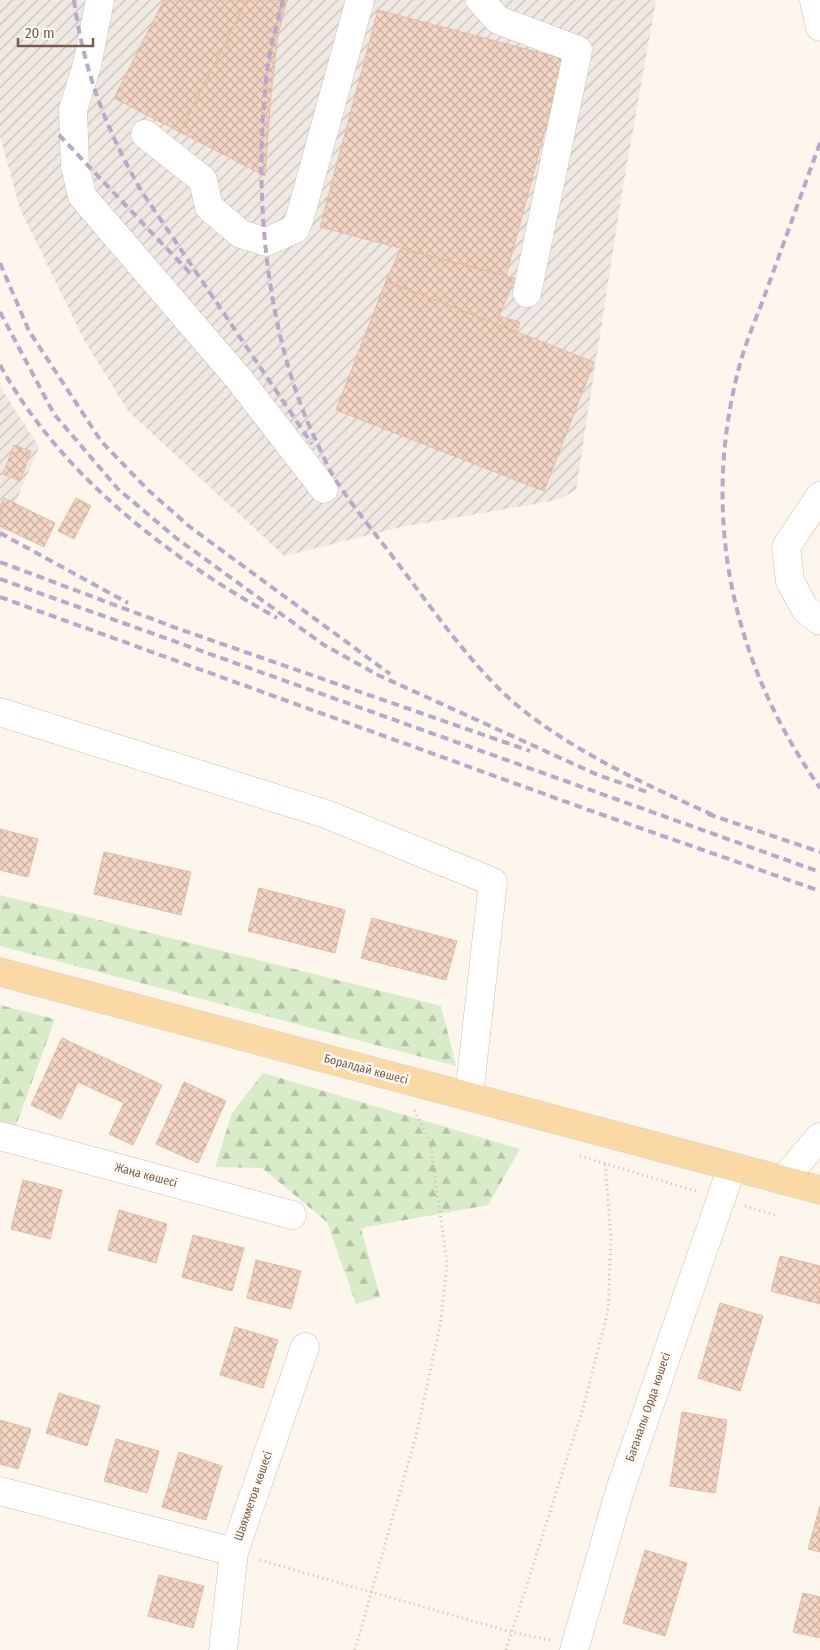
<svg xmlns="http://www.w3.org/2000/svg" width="820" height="1650" viewBox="0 0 820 1650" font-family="'Fira Sans Condensed',sans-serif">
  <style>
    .industrial { fill: url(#industrial-furrows) }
    .forest { fill: url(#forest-firs) }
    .building { fill: url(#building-cross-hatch); stroke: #e6bba3 }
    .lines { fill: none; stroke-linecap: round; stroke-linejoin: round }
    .minor-casing { stroke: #d1beb0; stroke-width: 29 }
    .major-casing { stroke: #dad1cd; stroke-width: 29 }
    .path { stroke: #d9b8a5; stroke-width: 3; stroke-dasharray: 1 4; stroke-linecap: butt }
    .minor { stroke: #fff; stroke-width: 28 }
    .major { stroke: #fbd9a5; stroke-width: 28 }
    .rail { stroke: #b9a8c9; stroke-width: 4; stroke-dasharray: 8 5; stroke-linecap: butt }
    .labels { text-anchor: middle; stroke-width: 5; stroke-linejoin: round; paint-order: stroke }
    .street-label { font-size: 12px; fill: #7a5c4d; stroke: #fffaf3 }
  </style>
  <defs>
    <pattern id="industrial-furrows" width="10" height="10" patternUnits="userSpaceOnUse" patternTransform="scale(1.25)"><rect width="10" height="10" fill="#efe9e4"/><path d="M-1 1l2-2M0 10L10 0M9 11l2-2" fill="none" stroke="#c7c0bb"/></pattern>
    <pattern id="forest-firs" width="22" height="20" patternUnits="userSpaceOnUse" patternTransform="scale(1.25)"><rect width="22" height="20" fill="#d8ecc9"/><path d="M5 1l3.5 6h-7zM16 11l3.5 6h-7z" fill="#b4c2a5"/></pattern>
    <pattern id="building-cross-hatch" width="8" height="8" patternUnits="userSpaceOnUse" patternTransform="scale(1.25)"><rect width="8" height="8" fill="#f3d5c3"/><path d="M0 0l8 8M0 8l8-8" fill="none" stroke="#cab0a1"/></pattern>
  </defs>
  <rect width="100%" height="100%" fill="#fdf6ec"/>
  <path class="industrial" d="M0,0H656L622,192L576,490L558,500L401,527L284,556L128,411L84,340L20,209L0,136Z
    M0,387L39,447L0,539Z"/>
  <path class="forest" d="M0,895L441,1006L456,1066L0,946Z
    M0,1005L55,1019L15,1128L0,1124Z
    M263,1073L520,1149L488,1205L361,1228L380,1297L356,1304L327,1222L262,1168L215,1167L232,1113Z"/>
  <path class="building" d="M164,0H247L180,132L114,98Z
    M247,0H287L278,35L271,94L265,176L180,132Z
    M378,10L564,59L506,276L320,227Z
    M401,248L515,278L499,316L520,322L517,332L386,281Z
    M386,281L594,362L544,491L336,410Z
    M14,445L31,451L20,481L3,474Z
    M4,498L55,523L44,547L0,526V506Z
    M76,498L91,506L74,539L58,531Z
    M0,829L38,839L28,877L0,870Z
    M104,852L191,872L181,915L94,894Z
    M259,888L345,910L335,953L248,931Z
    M372,918L457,941L446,980L361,958Z
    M62,1038L162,1085L133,1145L109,1134L124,1103L78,1082L61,1119L31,1105Z
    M184,1082L226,1101L198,1163L156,1144Z
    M23,1180L62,1190L50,1239L11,1229Z
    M119,1210L167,1224L156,1263L108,1250Z
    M193,1235L244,1248L232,1291L182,1277Z
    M780,1256L820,1266V1304L771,1291Z
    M256,1260L301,1271L291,1309L247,1298Z
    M720,1303L763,1316L740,1391L698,1378Z
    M235,1327L278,1340L263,1388L220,1375Z
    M59,1393L100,1406L87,1446L46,1433Z
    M682,1412L727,1420L715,1493L670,1486Z
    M0,1420L31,1429L18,1469L0,1464Z
    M116,1439L159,1451L147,1493L104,1481Z
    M179,1452L222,1466L206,1520L162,1507Z
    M820,1506V1552L808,1549Z
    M645,1550L687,1563L665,1636L623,1623Z
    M159,1575L204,1586L193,1628L148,1616Z
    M803,1593L820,1597V1638L793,1632Z"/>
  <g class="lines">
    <g class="minor-casing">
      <path id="minor" d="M100,0L87,65L73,110L75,166L82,196L239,379L324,489
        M480,0L498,20L578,50L527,293
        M814,0L820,27
        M145,134L203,180L209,207L241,234L266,242L295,229L300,217L360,0
        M820,496L786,547L790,581L805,609L820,621
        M0,712L326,814L493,882L469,1096
        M0,1136L292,1215
        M783,1180L820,1137
        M0,1491L234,1552
        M223,1650L234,1552L305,1347
        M574,1650L620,1490L732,1167"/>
    </g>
    <g class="major-casing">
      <path id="major" d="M0,972L820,1190"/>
    </g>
    <path class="path" d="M580,1156L696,1191
      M745,1206L775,1215
      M260,1560L511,1632L550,1640
      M355,1650L416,1436L441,1321L447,1263L430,1141L414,1110
      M506,1650L584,1405L608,1311L611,1238L605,1164"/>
    <use href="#minor" class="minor"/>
    <use href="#major" class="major"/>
    <path class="rail" d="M74,0C83,69 107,132 142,192L312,444
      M283,0C278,21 271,43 268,64C252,185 264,332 317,443C323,455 328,468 335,479C357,513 384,544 408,577C442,622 480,676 524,711C582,756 649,786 715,816
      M59,135L190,273
      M820,143C802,192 785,240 767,289C759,312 748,336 741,360C699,511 730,660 820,788
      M0,263L29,331L101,441L148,490L190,527L390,674
      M0,312L54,414L118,489L176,538L324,645L378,675L598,775L647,792
      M0,365C61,476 168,557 277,618
      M0,533L128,603
      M0,562L179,629L530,751
      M0,579L820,872
      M0,597L583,808L820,891
      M708,814L820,852"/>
  </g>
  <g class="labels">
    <g class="street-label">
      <text transform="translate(366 1069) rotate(15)" y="4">Боралдай көшесі</text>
      <text transform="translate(146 1175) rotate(15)" y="4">Жаңа көшесі</text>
      <text transform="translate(648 1407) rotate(-71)" y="4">Бағаналы Орда көшесі</text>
      <text transform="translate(253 1496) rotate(-71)" y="4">Шаяхметов көшесі</text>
    </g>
  </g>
  <path d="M18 38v8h75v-8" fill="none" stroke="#7a5c4d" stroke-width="2.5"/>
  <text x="25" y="38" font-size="15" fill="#7a5c4d" stroke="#fffaf3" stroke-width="4" paint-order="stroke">20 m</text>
</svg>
